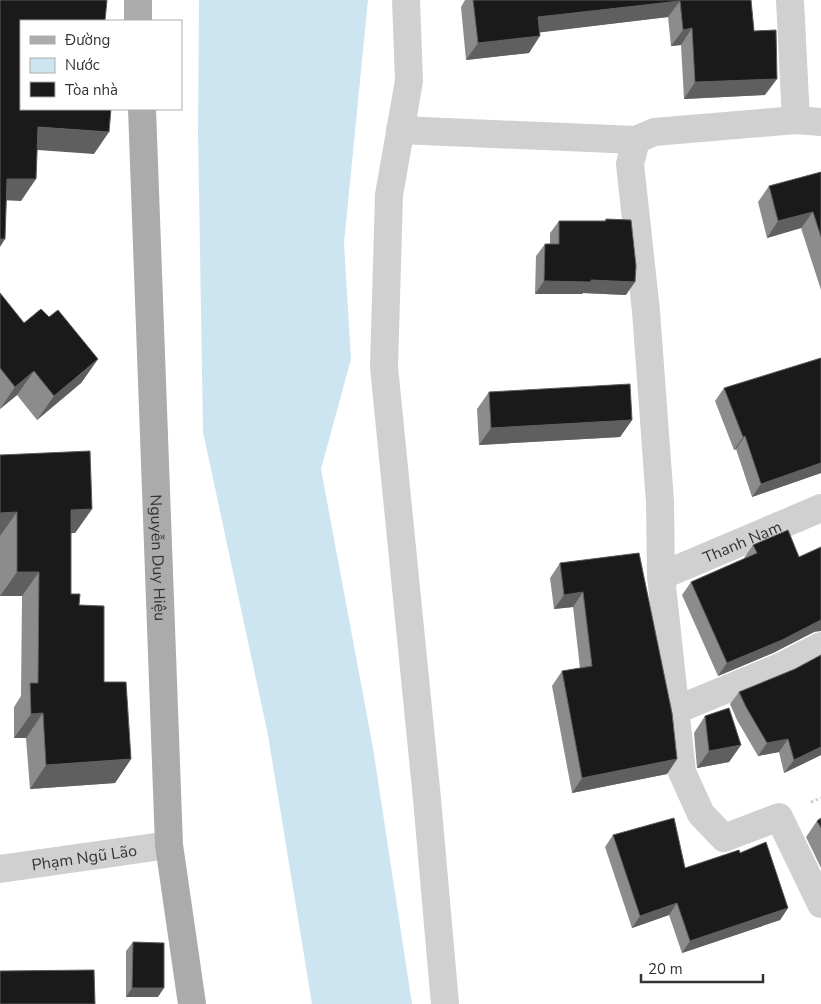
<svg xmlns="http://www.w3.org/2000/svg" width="821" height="1004" viewBox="0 0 821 1004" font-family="'Nunito Sans',sans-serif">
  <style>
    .water { fill: #cde5f0 }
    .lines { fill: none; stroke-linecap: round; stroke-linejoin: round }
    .path { stroke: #d0d0d0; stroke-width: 3; stroke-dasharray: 2.5 2.5; stroke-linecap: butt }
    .minor { stroke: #d0d0d0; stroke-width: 28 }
    .major { stroke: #ababab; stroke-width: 28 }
    .wall { fill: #8c8c8c }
    .shaded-wall { fill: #5f5f5f }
    .building { fill: #1a1a1a; stroke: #5f5f5f }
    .labels { text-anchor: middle; stroke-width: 5; stroke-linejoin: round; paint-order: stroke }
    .street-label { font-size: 16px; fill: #333; stroke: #fff }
  </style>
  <rect width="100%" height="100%" fill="#fff"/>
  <path class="water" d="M199,0H368L344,243L351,359L321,469L373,748L412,1004H312L268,735L203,432L198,132Z"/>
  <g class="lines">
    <path class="path" d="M811,802L821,798"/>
    <g class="minor">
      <path d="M406,0L409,81L389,195L384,367L427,799L445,1004"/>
      <path d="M790,0L796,120"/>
      <path d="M400,130L636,140L654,132L796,120L821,122"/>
      <path d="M636,140L630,164L646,311L660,502L661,576L682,772L701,814L724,838L779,817L821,904"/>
      <path id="s1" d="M661,576L821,508"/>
      <path d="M676,710L780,667L821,646"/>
      <path id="s2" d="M0,869L169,845"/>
    </g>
    <g class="major">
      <path d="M138,0V21"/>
      <path id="s3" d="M142,109L169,845L192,1004"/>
    </g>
  </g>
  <path class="wall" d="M465,0H751L754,31L765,95L684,99L681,45L671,46L668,17L540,32L529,53L466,60L461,7Z
    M821,172V290L801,228L767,238L758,202L769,186Z
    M606,219L626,295L583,293L582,294H535L536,256L545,244H550V233L559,221H604Z
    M0,293L24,323L49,317L98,359L81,383L37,420L17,395L0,409Z
    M724,388L821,473L752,497L736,449L734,450L715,401Z
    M489,392L632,420L620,437L479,445L477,409Z
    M0,455L92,509L75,533H71V594L79,605L104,682L131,759L115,783L30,789L26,738H14V707L21,696L22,596H0Z
    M753,545L799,557L814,632L773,653L718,676L682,595L691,582L745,558H744Z
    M639,553L677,759L667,774L572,793L552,686L562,671L580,668L573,607L554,609L550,578L560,563Z
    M821,655V755L784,773L779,752L758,756L737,720L730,704L739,692L795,669Z
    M705,716L741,745L729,762L697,768L694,733Z
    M821,818V868L806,837L817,821Z
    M613,835L685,868L740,853L788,908L780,920L682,953L669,915L632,928L605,847Z
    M133,942L158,997H126V951Z"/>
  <path class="shaded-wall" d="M680,1L668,17L527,34L538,17Z
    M692,28L681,45L671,46L683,30Z
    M540,36L529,53L466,60L478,43Z
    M777,79L765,95L684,99L695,82Z
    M38,127L109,132L94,154L24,149Z
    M7,179H36L21,201L0,200Z
    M813,212L801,228L767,238L778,221Z
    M0,239H5L0,247Z
    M591,280L635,282L626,295L583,293L582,294H535L544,281Z
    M98,359L81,383L37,420L54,396Z
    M34,371L17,395L0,409L15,387Z
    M632,420L620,437L479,445L491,428Z
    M745,436L736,449L734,450L743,437Z
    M821,463V473L752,497L761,484Z
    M92,509L75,533L54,534L71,510Z
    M17,512L0,536V513Z
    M17,572H39L22,596H0Z
    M583,592L573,607L554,609L564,595Z
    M821,620V631L814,632L773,653L718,676L727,663Z
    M43,713L26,738H14L31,714Z
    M788,739L779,752L758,756L767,743Z
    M741,745L729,762L697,768L709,751Z
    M821,747V755L784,773L794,760Z
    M131,759L115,783L30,789L46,765Z
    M677,759L667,774L572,793L582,778Z
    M677,903L669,915L632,928L640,916Z
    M788,908L780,920L682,953L690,941Z
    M132,988H164L158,997H126Z"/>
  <path class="building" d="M0,0H107L105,21H21V109H111L109,132L38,127L36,179H7L5,239H0Z
    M473,0H751L754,31L776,30L777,79L695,82L692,28L683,30L680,1L538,17L540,36L478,43Z
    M821,172V237L813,212L778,221L769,186Z
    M606,219L631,220L636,266L635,282L591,280V282L544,281L545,244H559V221H606Z
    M0,293L24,323L41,309L49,317L58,310L98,359L54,396L34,371L15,387L0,368Z
    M821,358V463L761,484L745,436L743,437L724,388Z
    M630,384L632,420L491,428L489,392Z
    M90,451L92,509L71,510V594H80L79,605L104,606V682H126L131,759L46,765L43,713L31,714L30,683H38L39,572H17V512L0,513V455Z
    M788,530L799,557L821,547V620L782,640L727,663L691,582L757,553L753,545Z
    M639,553L672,713L677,759L582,778L562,671L592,666L583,592L564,595L560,563Z
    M821,655V747L794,760L788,739L767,743L746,707L739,692L795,669Z
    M729,708L741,745L709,751L705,716Z
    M674,818L685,868L739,850L740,853L766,842L788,908L690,941L677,903L640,916L613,835Z
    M821,818V828L817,821Z
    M133,942L164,943V988H132Z
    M94,970L95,1004H0V971Z"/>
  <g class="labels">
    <g class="street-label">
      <text dy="6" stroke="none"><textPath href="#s1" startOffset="88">Thanh Nam</textPath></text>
      <text dy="6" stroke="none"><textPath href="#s3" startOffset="449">Nguyễn Duy Hiệu</textPath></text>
      <text dy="6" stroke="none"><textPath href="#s2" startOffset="85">Phạm Ngũ Lão</textPath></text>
    </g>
  </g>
  <rect x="20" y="20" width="162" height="90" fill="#ffffff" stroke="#adadad"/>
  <rect x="30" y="36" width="25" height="8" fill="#ababab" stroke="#adadad"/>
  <text x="65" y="45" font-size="15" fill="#333333">Đường</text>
  <rect x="30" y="58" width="25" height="15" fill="#cde5f0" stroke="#adadad"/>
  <text x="65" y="70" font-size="15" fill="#333333">Nước</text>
  <rect x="30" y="82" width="25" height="15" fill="#1a1a1a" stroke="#adadad"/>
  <text x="65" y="95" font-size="15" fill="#333333">Tòa nhà</text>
  <path d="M641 974v8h122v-8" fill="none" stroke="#333333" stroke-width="2.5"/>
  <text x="648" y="974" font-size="15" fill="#333333" stroke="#ffffff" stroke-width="4" paint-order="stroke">20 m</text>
</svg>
